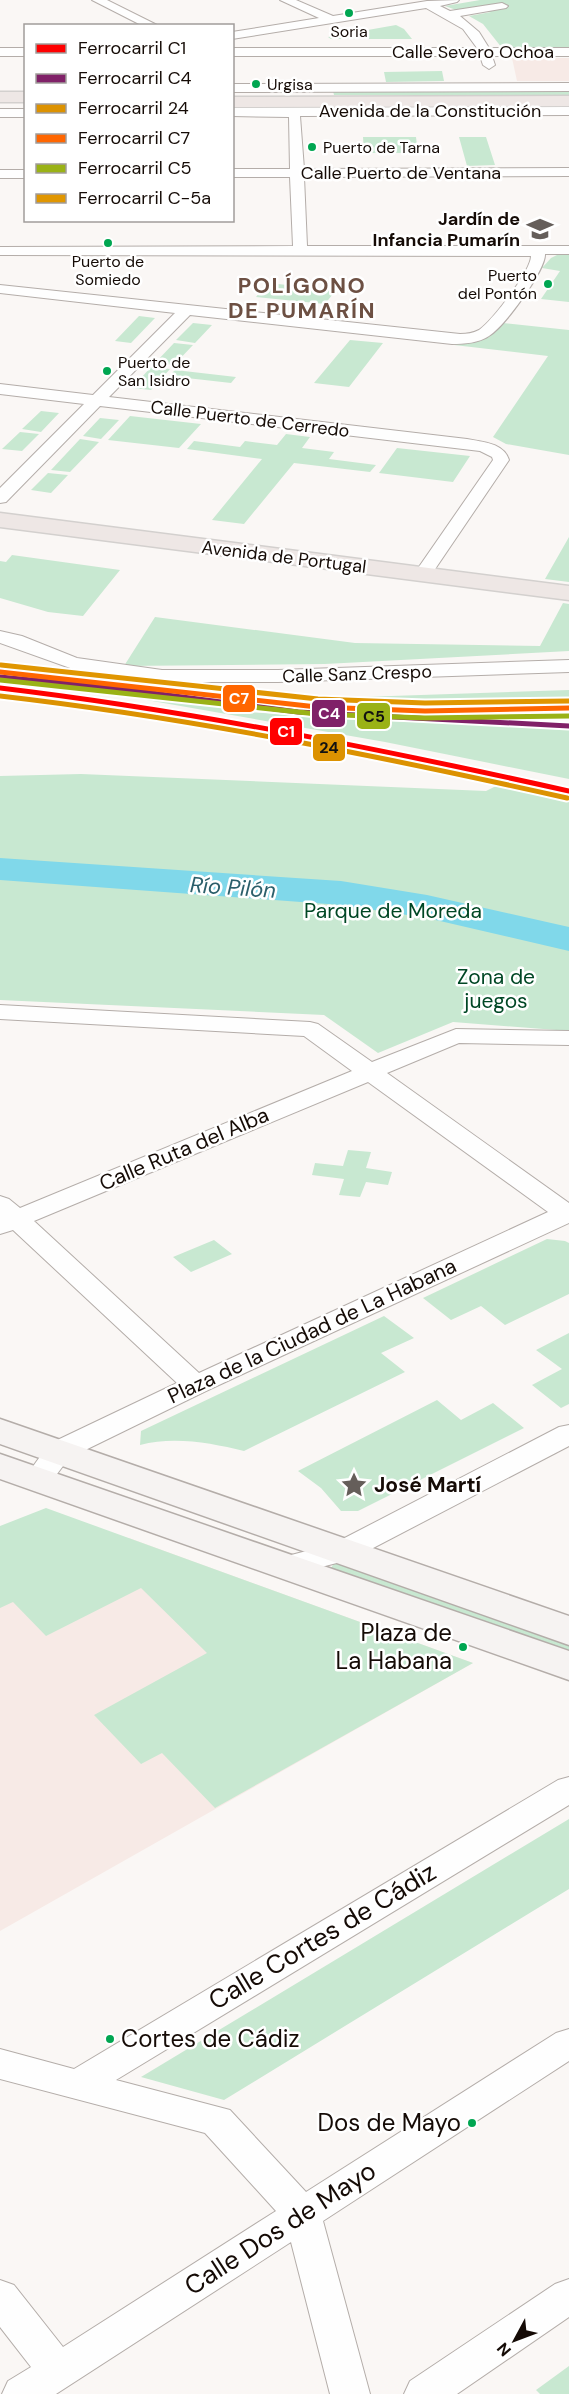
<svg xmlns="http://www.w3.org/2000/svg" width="569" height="2394" viewBox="0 0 569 2394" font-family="'DM Sans',sans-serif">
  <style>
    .education { fill: #f7eae6 }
    .green { fill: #c8e8d1 }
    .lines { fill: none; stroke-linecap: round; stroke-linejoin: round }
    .river { fill: #80d8ea; fill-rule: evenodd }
    .street-casing { stroke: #b4ada9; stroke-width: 2 }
    .secondary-casing { stroke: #b4ada9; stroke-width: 3 }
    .primary-casing { stroke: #d3d0ce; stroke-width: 3 }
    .street { fill: #fefefe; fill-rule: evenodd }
    .secondary { fill: #f6f3f2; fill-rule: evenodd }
    .primary { fill: #eee7e5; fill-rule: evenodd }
    .rail { stroke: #d8d7d6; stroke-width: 4; stroke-dasharray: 6 6; stroke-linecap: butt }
    .rail-1-casing { stroke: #fff; stroke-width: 9 }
    .rail-2-casing { stroke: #fff; stroke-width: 9 }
    .rail-3-casing { stroke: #fff; stroke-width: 9 }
    .rail-4-casing { stroke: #fff; stroke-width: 9 }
    .rail-5-casing { stroke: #fff; stroke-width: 9 }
    .rail-6-casing { stroke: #fff; stroke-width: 9 }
    .rail-1 { stroke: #f00; stroke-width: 5 }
    .rail-2 { stroke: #802168; stroke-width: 5 }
    .rail-3 { stroke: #dc9201; stroke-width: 5 }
    .rail-4 { stroke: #f60; stroke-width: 5 }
    .rail-5 { stroke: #9ab216; stroke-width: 5 }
    .rail-6 { stroke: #e09601; stroke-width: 5 }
    .bus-dot { fill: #00a651; stroke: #fff; stroke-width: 2 }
    .labels { text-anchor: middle; stroke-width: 5; stroke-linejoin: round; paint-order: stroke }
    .far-bus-label { font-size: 16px; fill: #150b06; stroke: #fff; text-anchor: start }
    .far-street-label { font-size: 18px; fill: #150b06; stroke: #fff }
    .far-poi-label { font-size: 18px; font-weight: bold; fill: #150b06; stroke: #fff; text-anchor: end }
    .park-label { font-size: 21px; fill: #004725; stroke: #fff }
    .street-label { font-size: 21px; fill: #150b06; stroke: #fff }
    .poi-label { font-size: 21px; font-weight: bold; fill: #150b06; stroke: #fff; text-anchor: start }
    .far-district-label { font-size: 22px; font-weight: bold; letter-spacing: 1.5px; fill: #6d5043; stroke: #fff }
    .water-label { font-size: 22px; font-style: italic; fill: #2b5f6b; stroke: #fff }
    .near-bus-label { font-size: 24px; fill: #150b06; stroke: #fff; text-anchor: end }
    .near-street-label { font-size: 26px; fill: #150b06; stroke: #fff }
    .line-badge { stroke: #fff; stroke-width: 2 }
    .badge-label { font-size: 16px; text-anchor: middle; font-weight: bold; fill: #fff }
    .pale-badge-label { font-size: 16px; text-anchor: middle; font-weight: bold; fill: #111 }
  </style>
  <rect width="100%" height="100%" fill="#faf7f5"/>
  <path class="education" d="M512,58H569V81H517Z
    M129,1538L473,1663L0,1931V1593Z"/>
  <path class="green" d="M480,0H569V48H502L483,24L469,16L491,12L459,11L445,6Z
    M396,25L404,29L412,39H331L328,37Z
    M442,71L444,81L386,82L384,72Z
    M569,89V95H334L333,91Z
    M363,137H416L418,153H364Z
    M459,137H486L495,165L467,166Z
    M561,253H569V302L541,299L560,271L542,268L551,258Z
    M268,283L336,290L325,304L256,297Z
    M139,316L155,318L131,343L115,341Z
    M193,323L212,325L195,343L176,340Z
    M503,323L569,330V455L506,444L493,437L548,356L454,345L456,343L489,337Z
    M350,340L383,343L349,387L314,383Z
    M174,343L193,345L174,365L155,363Z
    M151,367L170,369L151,390L132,388Z
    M175,370L236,377L231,383L169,376Z
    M41,411L59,413L41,432L22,429Z
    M130,416L201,424L179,448L108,440Z
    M100,418L119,420L101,439L83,436Z
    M20,432L39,434L22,451L2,449Z
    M286,434L310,437L302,448L334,452L329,459L376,465L370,472L294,463L244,524L212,520L262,459L187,449L194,441L240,447L245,441L277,445Z
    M80,439L99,442L70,472L51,470Z
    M397,448L470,456L453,482L379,473Z
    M48,473L68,475L51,493L31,490Z
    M569,537V582L545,579Z
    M12,555L120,570L83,616L48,612L0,598V561L6,562Z
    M563,603L569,604V651L325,664L124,666L155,617L355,643L540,646Z
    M569,690V703L545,704L395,706L391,704L302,699Z
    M101,692L167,699L246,712L569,730V779L385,742Z
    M569,711V720L495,718L481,714Z
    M81,774L486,791L496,786L569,798V1031L453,1022L378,1053L324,1015L0,1000V776Z
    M348,1150L371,1152L366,1168L392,1172L388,1185L366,1182L360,1197L339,1195L344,1179L312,1175L315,1163L343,1166Z
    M547,1239L565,1241L569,1243V1294L505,1325L481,1306L451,1320L423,1298Z
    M214,1240L232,1254L191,1272L173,1257Z
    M384,1316L414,1338L381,1353L405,1372L244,1451C211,1443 174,1436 140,1445L141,1431Z
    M569,1333V1404L561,1408L532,1385L562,1369L536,1350Z
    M437,1400L461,1420L493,1403L524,1428L358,1511H341L321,1488L298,1471Z
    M46,1508L473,1663L215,1808L162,1753L141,1764L94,1715L207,1653L141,1588L46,1636L13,1602L0,1608V1526Z
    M334,1563L345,1564L569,1642V1658L330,1570Z
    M569,1819V1889L224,2100L141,2077Z
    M569,2366V2394H540L536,2390Z"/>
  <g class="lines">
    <path class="river" d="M0,858L341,881L427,895L569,927V951L427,918L341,905L0,880Z"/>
    <g class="street-casing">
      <path id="street" d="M92,0H107L159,26H143Z
        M280,0H296L333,16L427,1L459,0L457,2L440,6L450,11L502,3L508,6L506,8L460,16L479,32L489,48H569V56H492L495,65L489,69L483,65L480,56H232V48H477L463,29L426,8L232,39V32L319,18Z
        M0,48H26V56H0Z
        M569,83V91L232,92V84Z
        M569,107V115L300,116L304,169L569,168V176L304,177L307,246H569V254H545C546,270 504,327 489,336C479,343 464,344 452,344L190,315L109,397L467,439C483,442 504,443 509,460L429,578H417L414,574L493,460L492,457L480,451L100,406L6,502L0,503V488L84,404L0,394V384L93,395L175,313L0,293V285L460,334C467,334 473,333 479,330C492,321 531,271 531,256L0,255V247L293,246L290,177H232V169H290L289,117L232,116V108Z
        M0,109H26V117H0Z
        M0,170H26V178H0Z
        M0,631L22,636L77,658L162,670H278L569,660V672L278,682H162L73,669L0,643Z
        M0,1005L310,1022L318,1024L372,1062L456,1029L569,1031V1045L459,1043L387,1073L569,1203V1223L206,1391L69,1458L48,1486L38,1489L28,1486L24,1479L49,1444L177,1383L13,1230L0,1234V1196L9,1199L20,1208L352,1071L304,1036L0,1019ZM368,1082L548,1212L199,1373L34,1221Z
        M569,1425V1446L352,1559L287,1576L276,1573L272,1566L276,1559L333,1544L559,1427Z
        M569,1777V1805L116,2080L230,2110L306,2192L556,2033L569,2029V2061L323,2221L370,2394H330L291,2242L56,2394H2L8,2381L31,2367L0,2327V2280L14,2285L63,2347L276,2211L205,2133L0,2079V2049L74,2069L558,1780Z
        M569,2279V2317L457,2394H404L410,2381L555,2284Z"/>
    </g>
    <g class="secondary-casing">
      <path id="secondary" d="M0,1419L569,1616V1645L0,1444Z
        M0,1454L569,1651V1680L0,1479Z"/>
    </g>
    <g class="primary-casing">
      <path id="primary" d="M0,92H26V102H0Z
        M569,96V106L232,107V97Z
        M0,513L569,586V600L0,527Z"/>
    </g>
    <use href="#street" class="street"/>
    <use href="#secondary" class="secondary"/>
    <use href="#primary" class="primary"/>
    <path class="rail" d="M0,694L77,700L150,712L569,792"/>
    <g class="rail-1-casing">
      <path id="rail-1" d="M0,688C192,711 380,749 569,791"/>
    </g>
    <g class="rail-2-casing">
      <path id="rail-2" d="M0,677L105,687L298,712L569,726"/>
    </g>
    <g class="rail-3-casing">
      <path id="rail-3" d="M0,696C191,718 379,756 567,798"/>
    </g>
    <g class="rail-4-casing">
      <path id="rail-4" d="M0,672L317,707L425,711L569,708"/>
    </g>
    <g class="rail-5-casing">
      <path id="rail-5" d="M0,680L317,714L425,718L569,716"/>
    </g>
    <g class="rail-6-casing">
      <path id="rail-6" d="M1,665L318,699L425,703L569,701"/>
    </g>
    <use href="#rail-1" class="rail-1"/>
    <use href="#rail-2" class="rail-2"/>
    <use href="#rail-3" class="rail-3"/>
    <use href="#rail-4" class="rail-4"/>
    <use href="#rail-5" class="rail-5"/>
    <use href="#rail-6" class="rail-6"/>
  </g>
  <defs>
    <g id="school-bare" transform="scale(2.07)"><path d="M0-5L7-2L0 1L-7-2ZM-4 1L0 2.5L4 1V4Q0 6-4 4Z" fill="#655e5a" stroke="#fff" stroke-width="2.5" paint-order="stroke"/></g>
    <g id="sight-bare" transform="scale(2.07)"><path d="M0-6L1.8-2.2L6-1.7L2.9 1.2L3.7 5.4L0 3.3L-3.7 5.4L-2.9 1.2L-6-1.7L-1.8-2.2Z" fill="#655e5a" stroke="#fff" stroke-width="2.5" paint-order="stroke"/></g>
  </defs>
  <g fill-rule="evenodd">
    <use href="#school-bare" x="540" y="229"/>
    <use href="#sight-bare" x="354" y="1485"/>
  </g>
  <g class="bus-dot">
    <circle cx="349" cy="13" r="5"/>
    <circle cx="256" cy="84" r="5"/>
    <circle cx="312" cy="147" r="5"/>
    <circle cx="108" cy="243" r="5"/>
    <circle cx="548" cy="284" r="5"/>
    <circle cx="107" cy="371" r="5"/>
    <circle cx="463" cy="1647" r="5"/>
    <circle cx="110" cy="2039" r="5"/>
    <circle cx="472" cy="2123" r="5"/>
  </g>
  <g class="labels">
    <g class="far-bus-label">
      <text x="349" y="37" text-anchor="middle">Soria</text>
      <text x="267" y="90">Urgisa</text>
      <text x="323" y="153">Puerto de Tarna</text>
      <text x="108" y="267" text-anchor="middle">Puerto de<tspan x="108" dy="18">Somiedo</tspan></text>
      <text x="537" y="281" text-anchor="end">Puerto<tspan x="537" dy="18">del Pontón</tspan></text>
      <text x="118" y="368">Puerto de<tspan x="118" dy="18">San Isidro</tspan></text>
    </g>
    <g class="far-street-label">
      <text x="473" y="58">Calle Severo Ochoa</text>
      <text x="430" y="117">Avenida de la Constitución</text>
      <text x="401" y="179">Calle Puerto de Ventana</text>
      <text transform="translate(250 419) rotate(7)" y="6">Calle Puerto de Cerredo</text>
      <text transform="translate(284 557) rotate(7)" y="6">Avenida de Portugal</text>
      <text transform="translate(357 674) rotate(-2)" y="6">Calle Sanz Crespo</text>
    </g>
    <g class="far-poi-label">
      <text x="520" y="225">Jardín de<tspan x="520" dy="21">Infancia Pumarín</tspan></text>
    </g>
    <g class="park-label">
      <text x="393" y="918">Parque de Moreda</text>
      <text x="496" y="984">Zona de<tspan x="496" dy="24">juegos</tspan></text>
    </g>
    <g class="street-label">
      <text transform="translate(184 1149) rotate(-23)" y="7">Calle Ruta del Alba</text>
      <text transform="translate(312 1331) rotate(-25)" y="7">Plaza de la Ciudad de La Habana</text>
    </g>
    <g class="poi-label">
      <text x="374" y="1492">José Martí</text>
    </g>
    <g class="far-district-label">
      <text x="302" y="293">POLÍGONO<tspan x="302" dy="25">DE PUMARÍN</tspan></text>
    </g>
    <g class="water-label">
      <text transform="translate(233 887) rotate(4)" y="8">Río Pilón</text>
    </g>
    <g class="near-bus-label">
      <text x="452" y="1641">Plaza de<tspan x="452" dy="28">La Habana</tspan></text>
      <text x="121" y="2047" text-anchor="start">Cortes de Cádiz</text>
      <text x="461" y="2131">Dos de Mayo</text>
    </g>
    <g class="near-street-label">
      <text transform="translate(322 1936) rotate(-31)" y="9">Calle Cortes de Cádiz</text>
      <text transform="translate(280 2228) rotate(-33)" y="9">Calle Dos de Mayo</text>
    </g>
  </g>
  <g class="line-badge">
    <rect x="222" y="684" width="34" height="29" rx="6" fill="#f60"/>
    <rect x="311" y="699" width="35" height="29" rx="6" fill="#802168"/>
    <rect x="356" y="702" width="35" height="28" rx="6" fill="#9ab216"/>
    <rect x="269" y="717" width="34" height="29" rx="6" fill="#f00"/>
    <rect x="312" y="733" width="34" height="29" rx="6" fill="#dc9201"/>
  </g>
  <g class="badge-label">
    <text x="239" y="704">C7</text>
    <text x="329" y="719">C4</text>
    <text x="286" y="737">C1</text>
  </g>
  <g class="pale-badge-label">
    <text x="374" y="722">C5</text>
    <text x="329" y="753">24</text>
  </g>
  <rect x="24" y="24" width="210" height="198" fill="#ffffff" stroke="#a19d9b" stroke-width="1.5"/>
  <rect x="36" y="44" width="30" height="9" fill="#ff0000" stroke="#a19d9b" stroke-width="1.5"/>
  <text x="78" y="54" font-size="18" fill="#150b06">Ferrocarril C1</text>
  <rect x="36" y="74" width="30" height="9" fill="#802168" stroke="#a19d9b" stroke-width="1.5"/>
  <text x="78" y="84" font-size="18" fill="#150b06">Ferrocarril C4</text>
  <rect x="36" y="104" width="30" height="9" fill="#dc9201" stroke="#a19d9b" stroke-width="1.5"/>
  <text x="78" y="114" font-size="18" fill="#150b06">Ferrocarril 24</text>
  <rect x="36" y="134" width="30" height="9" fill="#ff6600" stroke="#a19d9b" stroke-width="1.5"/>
  <text x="78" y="144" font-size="18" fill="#150b06">Ferrocarril C7</text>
  <rect x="36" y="164" width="30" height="9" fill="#9ab216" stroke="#a19d9b" stroke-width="1.5"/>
  <text x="78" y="174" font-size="18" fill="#150b06">Ferrocarril C5</text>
  <rect x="36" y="194" width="30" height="9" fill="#e09601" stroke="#a19d9b" stroke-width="1.5"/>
  <text x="78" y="204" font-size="18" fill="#150b06">Ferrocarril C-5a</text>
  <g transform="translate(515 2340) rotate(229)" stroke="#ffffff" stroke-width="4.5" paint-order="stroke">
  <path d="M0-4.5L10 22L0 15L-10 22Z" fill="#150b06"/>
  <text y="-9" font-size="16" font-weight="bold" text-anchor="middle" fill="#150b06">N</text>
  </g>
</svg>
